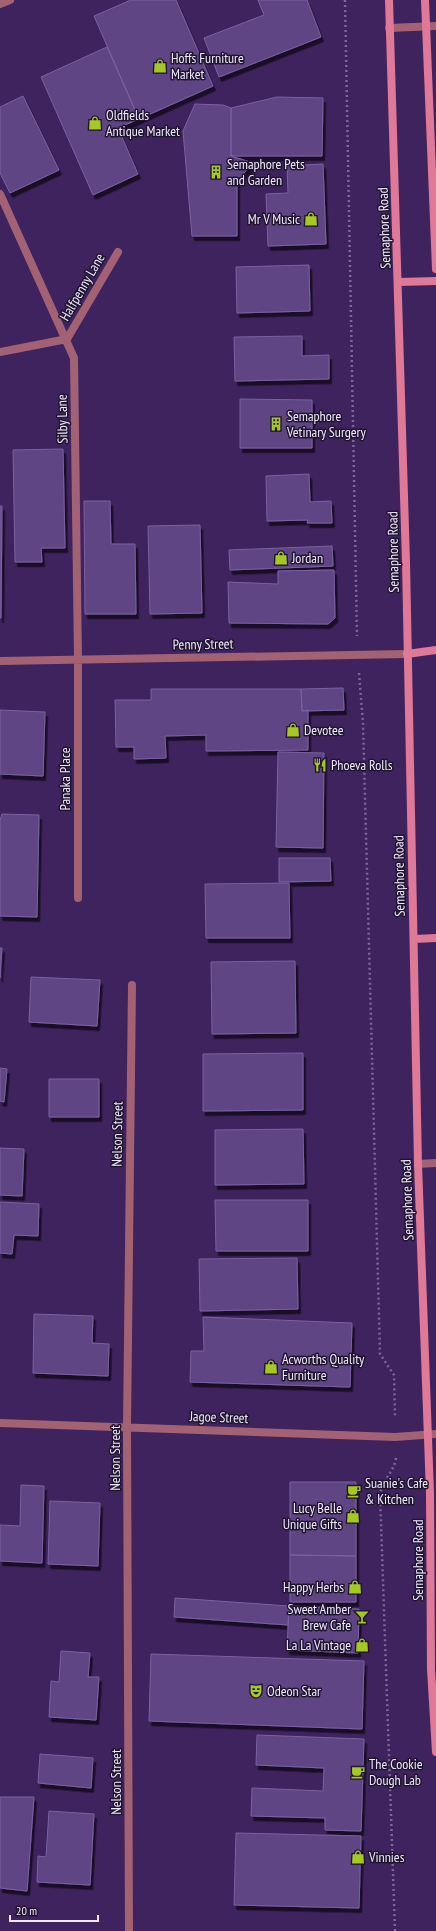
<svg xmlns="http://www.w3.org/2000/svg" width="436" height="1931" viewBox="0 0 436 1931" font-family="'PT Sans Narrow',sans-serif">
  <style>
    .building { fill: #5f4483; stroke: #7c61a2; filter: url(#shadow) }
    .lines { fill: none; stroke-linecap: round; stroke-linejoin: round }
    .path { stroke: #7c6796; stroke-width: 2.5; stroke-dasharray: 2 3; stroke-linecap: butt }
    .service { stroke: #a36174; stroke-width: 8 }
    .minor { stroke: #a36174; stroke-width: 8 }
    .tertiary { stroke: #a36174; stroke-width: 8 }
    .secondary { stroke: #e07897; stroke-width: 8 }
    .labels { text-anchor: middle; stroke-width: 3; stroke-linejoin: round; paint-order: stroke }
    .poi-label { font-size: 14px; fill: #f0e8fe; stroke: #20152f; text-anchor: start }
    .street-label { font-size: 14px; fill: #f0e8fe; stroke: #20152f }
  </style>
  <defs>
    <filter id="shadow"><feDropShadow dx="2.5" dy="4.5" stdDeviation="0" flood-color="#0009"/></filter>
  </defs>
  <rect width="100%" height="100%" fill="#3e235e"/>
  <path class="building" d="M131,0H176L213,86L139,119L94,16Z
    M258,0H307L321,37L219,77L204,38L264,15Z
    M107,47L139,119L118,128L138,174L93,195L41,77Z
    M23,96L59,170L10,193L0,173V107Z
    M277,97L323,98L322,156H231V108Z
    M195,104L223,105L231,108V156L253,163L237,181V236H192L183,131Z
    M323,164L326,244L268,246L266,194L288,193L287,166Z
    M309,265L310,311L237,313L236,267Z
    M302,336V356L329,355V379L235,381L234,337Z
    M240,399L312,400V448H240Z
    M63,449L65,548H41L42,562H15L13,450Z
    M309,474L310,502L331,501L332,523H307L308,520L267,521L266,476Z
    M84,501H110L111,544H135L136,614H85Z
    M0,506H2L1,618H0Z
    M200,525L202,613L150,614L148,526Z
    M332,546L333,566L230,570L229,550Z
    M334,570L335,618L328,624L229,623L228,582L278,584V571Z
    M343,688L344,710L302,711L301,689Z
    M151,689H301L302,711L308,710V750L206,751V735L165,736L166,758L134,759V747H116L115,700H151Z
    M0,710L45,712L43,776L0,774Z
    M278,752L324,753L323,848L276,847Z
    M2,814L39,815L37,917L0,916V820Z
    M279,858H330L331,881L279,882Z
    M289,883L290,938H206L205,884Z
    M0,948H2L0,978Z
    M295,961L296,1033L212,1034L211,962Z
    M31,977L100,980L97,1026L29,1022Z
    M303,1053V1110L203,1111V1054Z
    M0,1068L7,1069L4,1102L0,1101Z
    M49,1079H99V1117H49Z
    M303,1129L304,1184L215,1185V1130Z
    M0,1148L24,1149L22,1196L0,1195Z
    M215,1200H308V1251H216Z
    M0,1202L39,1204L38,1236L14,1235L12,1254L0,1253Z
    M297,1258L298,1309L200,1311L199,1259Z
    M34,1314L93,1316L92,1343L109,1344L108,1376L33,1373Z
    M203,1317L352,1323L350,1387L190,1382L191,1351H204Z
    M290,1482H356V1556L290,1555Z
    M21,1485L44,1486L42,1563L0,1561V1525L20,1526Z
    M50,1501L100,1503L98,1566L48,1564Z
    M290,1555L356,1556V1602H290Z
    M175,1598L289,1606L288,1625L174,1617Z
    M289,1606L359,1609L358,1653L287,1650Z
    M61,1651L90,1653L88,1677H99L96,1720L49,1717L51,1681L59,1682Z
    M151,1654L364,1661L362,1729L149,1721Z
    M257,1735L364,1739L361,1831L325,1830V1818L251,1816L252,1788L323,1791L324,1768L256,1765Z
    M40,1754L93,1758L91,1788L38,1783Z
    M0,1797H34L27,1891L0,1888Z
    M49,1811L94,1814L90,1885L37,1882L38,1856L46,1857Z
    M236,1833L361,1836L359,1908L234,1905Z"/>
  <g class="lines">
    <path class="path" d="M345,0L357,636
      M359,673L363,723L380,1354L394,1375L395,1417
      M395,1931L380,1494C383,1478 396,1470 396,1456"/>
    <path class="service" d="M0,194L74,358L78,659
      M0,352L67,339L118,252"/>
    <path class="minor" d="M0,661L407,654
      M78,898V659
      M418,1164L436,1163
      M0,1423L395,1437L436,1434
      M129,1931L127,1426L132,985"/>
    <path class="tertiary" d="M0,4L10,0
      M389,28L436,26"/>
    <path class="secondary" d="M389,0L406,562L418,1164L430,1493L431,1669L436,1752
      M425,0L436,269
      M399,282L436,281
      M407,654L436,650
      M414,939L436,938"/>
  </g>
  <defs>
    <g id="shop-bare" transform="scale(1.08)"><path d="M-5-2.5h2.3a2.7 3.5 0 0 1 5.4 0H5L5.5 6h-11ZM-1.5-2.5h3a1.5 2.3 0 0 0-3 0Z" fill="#a5c823" stroke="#20152f" stroke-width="2.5" paint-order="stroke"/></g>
    <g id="building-bare" transform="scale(1.08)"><path d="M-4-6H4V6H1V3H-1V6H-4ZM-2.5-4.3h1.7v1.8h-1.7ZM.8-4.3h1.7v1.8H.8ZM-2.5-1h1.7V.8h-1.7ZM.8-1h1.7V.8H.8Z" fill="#a5c823" stroke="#20152f" stroke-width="2.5" paint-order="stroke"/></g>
    <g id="restaurant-bare" transform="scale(1.08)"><path d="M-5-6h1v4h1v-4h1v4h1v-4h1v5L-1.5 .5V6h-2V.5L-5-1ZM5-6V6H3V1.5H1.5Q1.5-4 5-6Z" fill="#a5c823" stroke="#20152f" stroke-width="2.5" paint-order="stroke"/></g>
    <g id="cafe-bare" transform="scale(1.08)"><path d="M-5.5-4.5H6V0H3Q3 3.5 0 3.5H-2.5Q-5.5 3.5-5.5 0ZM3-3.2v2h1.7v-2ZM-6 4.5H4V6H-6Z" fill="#a5c823" stroke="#20152f" stroke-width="2.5" paint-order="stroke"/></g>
    <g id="bar-bare" transform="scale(1.08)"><path d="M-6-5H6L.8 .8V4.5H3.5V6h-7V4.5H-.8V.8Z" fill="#a5c823" stroke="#20152f" stroke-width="2.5" paint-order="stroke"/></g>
    <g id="theatre-bare" transform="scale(1.08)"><path d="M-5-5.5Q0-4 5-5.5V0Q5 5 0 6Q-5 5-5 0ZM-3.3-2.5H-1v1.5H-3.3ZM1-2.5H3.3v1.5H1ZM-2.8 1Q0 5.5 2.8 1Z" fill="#a5c823" stroke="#20152f" stroke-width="2.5" paint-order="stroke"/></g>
  </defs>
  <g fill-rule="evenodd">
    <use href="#shop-bare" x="160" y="66"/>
    <use href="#shop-bare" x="95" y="123"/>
    <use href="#building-bare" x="216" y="172"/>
    <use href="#shop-bare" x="311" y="219"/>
    <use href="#building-bare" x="276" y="424"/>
    <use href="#shop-bare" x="281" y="558"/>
    <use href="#shop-bare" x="293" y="730"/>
    <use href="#restaurant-bare" x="320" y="765"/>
    <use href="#shop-bare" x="271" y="1367"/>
    <use href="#cafe-bare" x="354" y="1491"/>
    <use href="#shop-bare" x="353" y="1516"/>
    <use href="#shop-bare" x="355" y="1587"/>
    <use href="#bar-bare" x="362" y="1617"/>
    <use href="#shop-bare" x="362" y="1645"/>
    <use href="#theatre-bare" x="256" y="1691"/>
    <use href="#cafe-bare" x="358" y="1772"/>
    <use href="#shop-bare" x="358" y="1857"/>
  </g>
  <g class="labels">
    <g class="poi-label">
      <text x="171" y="63">Hoffs Furniture<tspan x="171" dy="16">Market</tspan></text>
      <text x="106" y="120">Oldfields<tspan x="106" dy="16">Antique Market</tspan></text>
      <text x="227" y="169">Semaphore Pets<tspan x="227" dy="16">and Garden</tspan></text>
      <text x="300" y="224" text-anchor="end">Mr V Music</text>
      <text x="287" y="421">Semaphore<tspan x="287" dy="16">Vetinary Surgery</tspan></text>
      <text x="292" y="563">Jordan</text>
      <text x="304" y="735">Devotee</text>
      <text x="331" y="770">Phoeva Rolls</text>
      <text x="282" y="1364">Acworths Quality<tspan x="282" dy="16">Furniture</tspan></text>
      <text x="365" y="1488">Suanie's Cafe<tspan x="365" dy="16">&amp; Kitchen</tspan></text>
      <text x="342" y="1513" text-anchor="end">Lucy Belle<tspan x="342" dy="16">Unique Gifts</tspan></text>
      <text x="344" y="1592" text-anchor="end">Happy Herbs</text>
      <text x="351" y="1614" text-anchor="end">Sweet Amber<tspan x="351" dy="16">Brew Cafe</tspan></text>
      <text x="351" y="1650" text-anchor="end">La La Vintage</text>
      <text x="267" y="1696">Odeon Star</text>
      <text x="369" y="1769">The Cookie<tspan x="369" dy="16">Dough Lab</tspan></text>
      <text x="369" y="1862">Vinnies</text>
    </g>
    <g class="street-label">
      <text transform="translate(384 228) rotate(-92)" y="5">Semaphore Road</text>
      <text transform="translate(82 287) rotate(-60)" y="5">Halfpenny Lane</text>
      <text transform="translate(62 419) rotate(-91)" y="5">Silby Lane</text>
      <text transform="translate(393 552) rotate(-91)" y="5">Semaphore Road</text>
      <text transform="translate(203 644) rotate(-1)" y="5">Penny Street</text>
      <text transform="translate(65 779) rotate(-90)" y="5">Panaka Place</text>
      <text transform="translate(399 876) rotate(-91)" y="5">Semaphore Road</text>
      <text transform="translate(117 1134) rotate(-89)" y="5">Nelson Street</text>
      <text transform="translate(407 1200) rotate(-92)" y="5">Semaphore Road</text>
      <text transform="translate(219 1417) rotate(2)" y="5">Jagoe Street</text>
      <text transform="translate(115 1458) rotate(-90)" y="5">Nelson Street</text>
      <text transform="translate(418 1560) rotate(-90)" y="5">Semaphore Road</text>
      <text transform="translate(116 1782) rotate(-90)" y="5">Nelson Street</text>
    </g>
  </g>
  <path d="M10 1915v6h88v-6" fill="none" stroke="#f0e8fe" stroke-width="2"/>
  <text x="16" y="1915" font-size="12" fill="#f0e8fe" stroke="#20152f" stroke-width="3" paint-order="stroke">20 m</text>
</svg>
